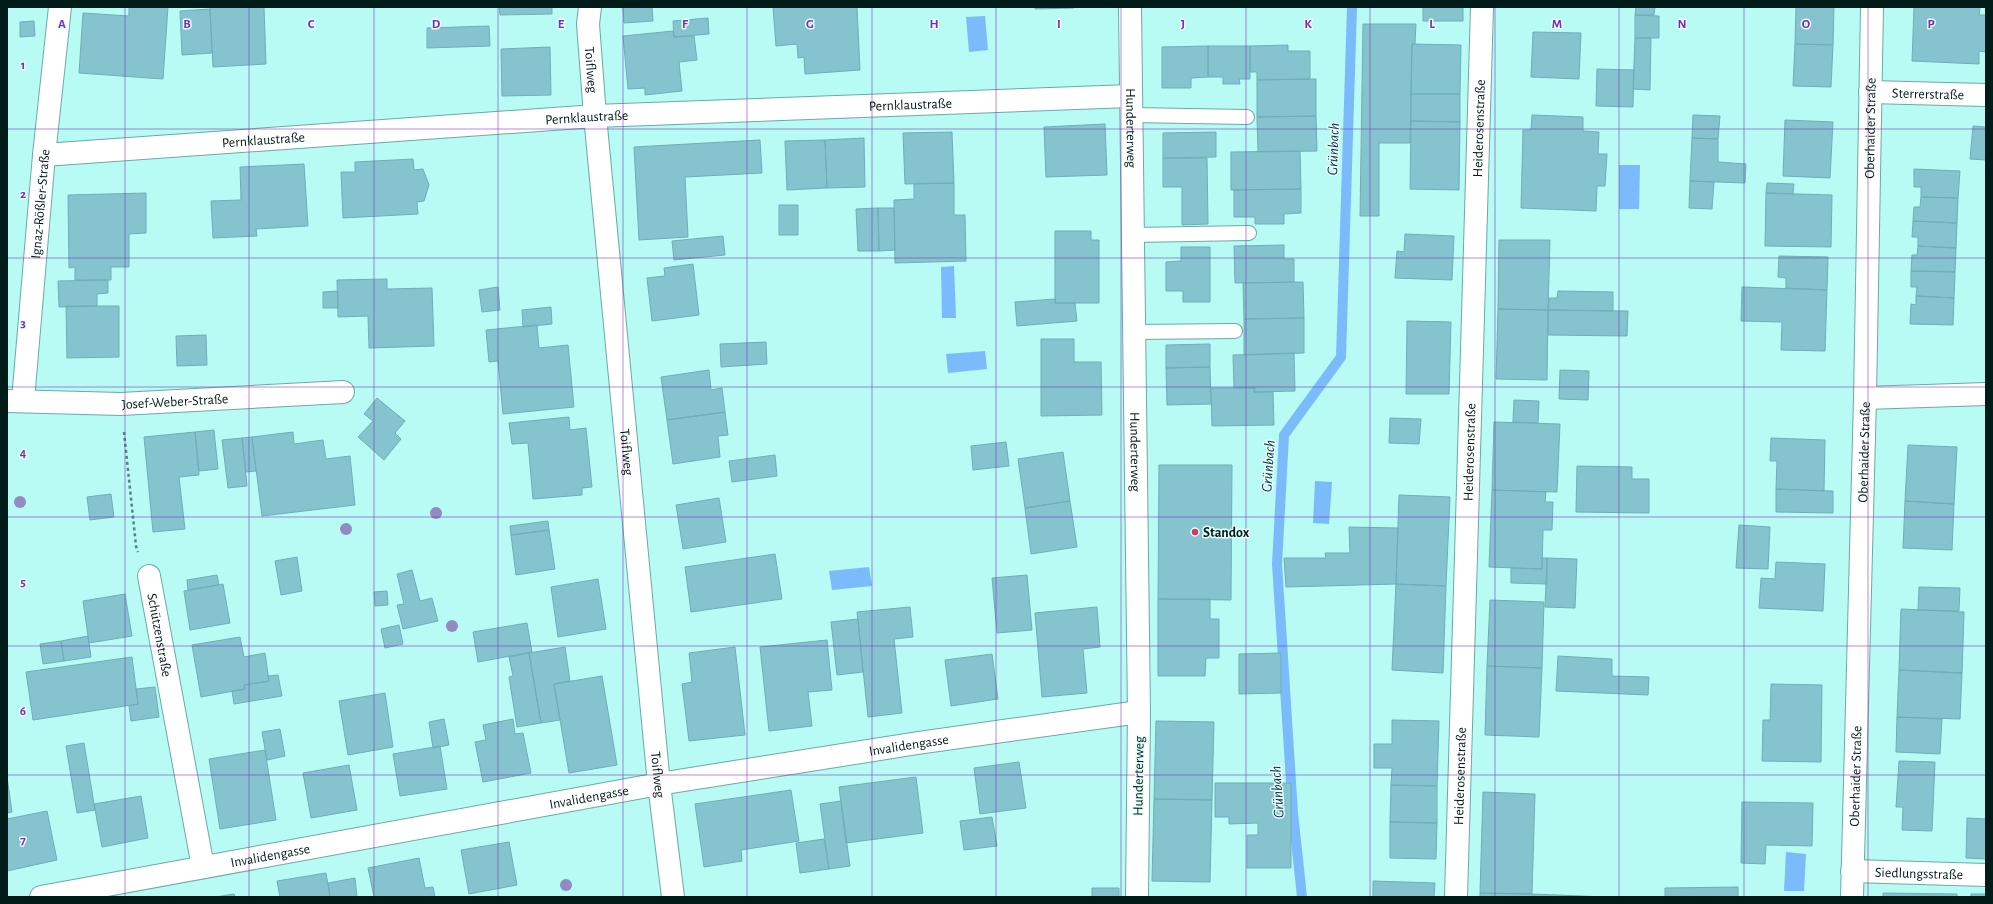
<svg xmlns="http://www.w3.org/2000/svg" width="1993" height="904" viewBox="0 0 1993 904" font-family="'Alegreya Sans',sans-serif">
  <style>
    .water { fill: #7bbbfb }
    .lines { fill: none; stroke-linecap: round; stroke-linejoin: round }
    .stream { stroke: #7bbbfb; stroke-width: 10 }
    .building { fill: #85c4cf; stroke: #6faeb8 }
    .lane-casing { stroke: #6baaa5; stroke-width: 16 }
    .street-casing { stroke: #6baaa5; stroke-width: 24 }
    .path { stroke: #56837f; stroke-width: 2.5; stroke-dasharray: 3 3; stroke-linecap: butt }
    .lane { stroke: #fff; stroke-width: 14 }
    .street { stroke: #fff; stroke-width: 22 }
    .tree { fill: #918ac3 }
    .grid { fill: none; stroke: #7b2cbf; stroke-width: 1; stroke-opacity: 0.55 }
    .poi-dot { fill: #cb3d63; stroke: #e5fefc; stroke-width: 1.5 }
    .labels { text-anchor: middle; stroke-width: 3; stroke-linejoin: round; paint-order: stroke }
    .street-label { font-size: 14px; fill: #011b19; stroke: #e5fefc }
    .poi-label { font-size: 14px; font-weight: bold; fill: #011b19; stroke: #e5fefc; text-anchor: start }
    .water-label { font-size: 15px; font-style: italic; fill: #0b2e4c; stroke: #e5fefc }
    .grid-label { font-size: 13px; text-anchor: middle; font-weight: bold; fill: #7b2cbf; stroke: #e5fefc; stroke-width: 3; stroke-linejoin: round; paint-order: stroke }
  </style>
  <rect width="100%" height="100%" fill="#b8faf4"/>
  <path class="water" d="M985,16L988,50L969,52L966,17Z
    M1619,165H1640L1639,209H1619Z
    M954,266L956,318H942L941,267Z
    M985,351L987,369L948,373L946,354Z
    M1315,481L1332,482L1329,524L1313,523Z
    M869,567L872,586L832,590L829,571Z
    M1786,852L1806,854L1804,891H1784Z"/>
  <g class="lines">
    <path class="stream" d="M1302,897L1293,813L1277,564L1284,435L1341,357L1352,7"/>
  </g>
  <path class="building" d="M129,7H168L163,79L79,73L83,13L129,16Z
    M210,7H264L266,64L213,67Z
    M499,7H552V14L500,15Z
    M623,7H652L653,21L624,23Z
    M773,7H857L860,70L805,74L804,57L798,58L797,44L776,46Z
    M1035,7H1074V8L1035,9Z
    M1423,7H1463V21H1423Z
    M1636,7H1655L1654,15H1635Z
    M1796,7H1834L1833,45L1795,44Z
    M1914,7H1980L1979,15H1986V52L1979,51V64L1912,61Z
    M210,9L212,53L182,55L180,11Z
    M1635,15L1659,16V38H1635Z
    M708,18L709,34L674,37L673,21Z
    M34,21L35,36L20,37V22Z
    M1363,24H1416L1415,44H1412L1410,143H1379V216H1360Z
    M489,26L490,46L427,48V28Z
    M673,31L674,37L694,36L697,60L679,62L682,91L645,95V88L628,89L623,36Z
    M1533,32L1581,33L1579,79L1531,77Z
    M1635,38H1651L1650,90L1633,89Z
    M1412,44L1461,45L1460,94H1411Z
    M1795,44L1833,45L1831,87L1793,86Z
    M1288,45V51H1310V79L1257,80V72H1250V46Z
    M1208,46V77L1191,78V88H1162V47Z
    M1208,46H1250V79H1239L1240,84H1223V77H1208Z
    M550,47L551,95L502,96L501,49Z
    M1597,69L1634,70L1633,107L1596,106Z
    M1316,79V116L1257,117V80Z
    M1411,94H1460V122L1411,121Z
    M1532,115L1583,117V131L1599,132L1598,154H1607L1605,186H1597L1596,211L1521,208L1523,130H1531Z
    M1693,115L1720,116L1718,139L1692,138Z
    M1316,116L1317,151L1258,152L1257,117Z
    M1785,120L1833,122L1830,178L1783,176Z
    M1411,121L1460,122L1459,190L1410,189Z
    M1105,124L1107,175L1046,177L1044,127Z
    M1973,126L1986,127V160L1970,159Z
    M952,132L954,183L905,184L903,133Z
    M1216,132V157L1163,158V133Z
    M864,138L865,187L827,188L825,140Z
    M1692,138L1718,139V162L1746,164L1745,183L1690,181Z
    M760,140L762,173L685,177L688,237L639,240L634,147Z
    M825,140L827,188L787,190L785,141Z
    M1300,151L1301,189L1231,190V152Z
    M1163,158H1207L1208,224L1182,225V187H1163Z
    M413,159L414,170L423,169L429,185L424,201L417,202L418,214L343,218L341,172H355V162Z
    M304,164L308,226L256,229L257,236L213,238L211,201L241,200L240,167Z
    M1914,169L1960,171L1958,198L1921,197V187H1914Z
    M1690,181L1714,182L1712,209L1689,208Z
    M954,183V215H965L966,261L895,263L894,200L914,199V184Z
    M1767,183L1794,184L1793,194L1766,193Z
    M1301,189V213L1284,214V224H1255V217H1234V190Z
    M146,193V233L129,234V267H111V280H75V267L69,268L68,195Z
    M1766,193L1832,195L1831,247L1765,246Z
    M1921,197L1958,198L1957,223L1913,221L1914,207H1920Z
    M779,205H798V235H779Z
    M878,208L879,251H858L856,209Z
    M878,208H894L895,250L879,251Z
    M1913,221L1957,223L1956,248L1918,246V237H1912Z
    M1055,231H1091V240H1099V303H1055Z
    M1405,234L1454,236L1452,280L1395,278L1397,251L1404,252Z
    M723,236L725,255L674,260L672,241Z
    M1499,240H1550L1548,310L1498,309Z
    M1284,245V259H1294V282L1235,283L1234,246Z
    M1918,246L1956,248L1955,272L1911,271L1912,255H1917Z
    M1181,247H1210V302H1183V291H1166V262L1181,261Z
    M1779,256L1828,257L1827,290L1786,288V278L1778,277Z
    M693,264L699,315L652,321L647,278L665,276L664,268Z
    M1911,271L1955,272L1954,298L1916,296L1917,287H1911Z
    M387,279V289L432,288L434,346L369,348L368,316L338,317L337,280Z
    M108,280V293L97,294V306L59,307L58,281Z
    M1303,282L1304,318L1244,319L1243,283Z
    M498,287L500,310L482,312L479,290Z
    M1742,287L1827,290L1825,351L1781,350L1782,322L1741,321Z
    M338,291V308H323V292Z
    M1558,291L1613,292V311L1548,310L1549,298H1557Z
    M1916,296L1954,298L1953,325L1910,324L1911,304L1916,305Z
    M1055,299V303H1075L1077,321L1017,326L1015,302Z
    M66,306H119V357L67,358Z
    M551,307L552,324L523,327L522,310Z
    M1498,309L1548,310L1547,380L1496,379Z
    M1548,310L1628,311L1627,336L1548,335Z
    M1304,318V353L1244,355V319Z
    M1407,321L1451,322L1449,394H1406Z
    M537,325L539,348L568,345L574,407L503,414L498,361L489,362L486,330Z
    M206,335L207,365L177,366L176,336Z
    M1041,339H1074V362H1101L1102,415L1041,416Z
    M766,342L767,364L721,367L720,344Z
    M1210,344V367L1166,368V345Z
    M1294,353L1295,391L1254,392L1255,388H1234L1233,355Z
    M1210,367L1211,404L1167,405L1166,368Z
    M709,370L711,390L722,388L725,412L667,420L661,377Z
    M1560,370L1589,371L1588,400L1559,399Z
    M1211,388H1255L1254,392H1273L1274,425L1212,426Z
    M377,398L405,421L395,433L401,439L384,460L358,437L373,421L364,414Z
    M1514,400L1539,401L1538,423L1513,422Z
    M725,412L728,435L718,436L720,457L673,464L667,420Z
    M569,417L570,430L586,428L592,487L582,488V495L533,499L528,443L512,444L509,423Z
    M1390,418L1421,419L1419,444L1389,443Z
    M1494,422L1560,424L1557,492L1492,490Z
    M214,430L218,469L199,471L195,432Z
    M195,432L199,475L179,477L185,529L153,532L144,437Z
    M293,432L294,444L323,440L326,459L350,456L355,505L262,516L252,437Z
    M252,437L256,471L246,472L242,438Z
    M242,438L247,486L228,488L222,440Z
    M1771,438L1825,440L1824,491L1776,489L1777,461H1770Z
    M1006,442L1009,466L973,470L971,446Z
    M1908,445L1957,447L1954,504L1905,501Z
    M1063,452L1070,501L1025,508L1018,459Z
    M775,455L777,476L732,482L729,461Z
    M1159,465H1232L1231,600L1158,599Z
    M1577,466L1632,467V479H1649V513L1576,512Z
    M1776,489L1833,491V513L1776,512Z
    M1492,490L1546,492L1545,502H1553L1552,530H1543L1542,569L1489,567Z
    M111,494L114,517L90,520L87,497Z
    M1399,495L1450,497L1446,586L1396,584Z
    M719,498L726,542L683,549L676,505Z
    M1070,501L1077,547L1031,554L1025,508Z
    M1905,501L1954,504L1952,550L1903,548Z
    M548,521L549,530L511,535L510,526Z
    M1739,525L1770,527L1768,569L1736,568Z
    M1349,527L1398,528L1396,584L1286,587L1284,558H1326L1325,553H1350Z
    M549,530L555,569L516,575L511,535Z
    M775,554L782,599L691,612L685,567Z
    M297,557L302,591L281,595L275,561Z
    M1542,558H1547V584L1511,583V568L1542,569Z
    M1547,558L1577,559L1575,608L1545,607Z
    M1776,562L1825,564L1823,611L1759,608L1761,578L1775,579Z
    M412,570L420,601L432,598L438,621L403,629L397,605L404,604L397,574Z
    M217,575L219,585L188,590L187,580Z
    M1027,575L1032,630L997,633L992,578Z
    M598,579L606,629L558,637L551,587Z
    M223,584L230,623L190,630L184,591Z
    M1396,584L1446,586L1443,673L1392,670Z
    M1919,587L1960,588L1959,611L1918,610Z
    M387,591L388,605L375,606L374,592Z
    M125,594L132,636L89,643L83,601Z
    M1158,599H1210V619H1219V658H1206L1205,676H1158Z
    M1490,600L1544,602L1542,668L1487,666Z
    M910,607L913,637L894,639L902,713L868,717L857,612Z
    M1097,607L1100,647L1083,649L1087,693L1042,697L1035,613Z
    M1901,609L1964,612L1962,673L1899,670Z
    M858,619L863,672L837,675L831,622Z
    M527,623L532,652L478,662L473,632Z
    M399,625L403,644L385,648L381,629Z
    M88,636L91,657L64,661L61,641Z
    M240,637L244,657L265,653L269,681L244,685L245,689L201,697L192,645Z
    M827,640L832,690L808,692L812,726L769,731L760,647Z
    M61,641L64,661L43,664L40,644Z
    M565,647L570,681L554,684L560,720L541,723L529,653Z
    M735,647L745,735L689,741L682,684L692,682L689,653Z
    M529,653L541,723L517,727L509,677L513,676L509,657Z
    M1281,653V693L1239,694V654Z
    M992,654L998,699L951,706L945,660Z
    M1558,656L1612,659V676L1649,677L1648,695L1556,691Z
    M132,657L138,704L33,720L26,672Z
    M1487,666L1542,668L1539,737L1485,735Z
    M1899,670L1962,673L1960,719L1897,717Z
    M278,675L282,696L234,704L232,691L245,689L244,685L269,681L268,676Z
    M602,676L617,765L569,773L554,684Z
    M1771,684L1822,685L1821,762L1762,761L1763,720H1770Z
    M155,687L159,717L131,721L129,706L138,704L136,689Z
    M385,693L393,747L348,755L339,701Z
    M1897,717L1942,719L1940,754L1896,752Z
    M444,719L449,745L433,748L429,722Z
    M513,719L515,734L523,733L531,773L483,782L475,742L486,740L483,725Z
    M1392,720L1439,721L1437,786L1391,785L1392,768H1374V744H1392Z
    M1156,721L1214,722L1212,800L1154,799Z
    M280,729L285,756L267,760L262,732Z
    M84,743L95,810L77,813L66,746Z
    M440,746L447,789L400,796L393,754Z
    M265,750L276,820L220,829L209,759Z
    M1899,761L1935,762L1932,831L1902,830L1903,807H1896Z
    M1019,762L1026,808L980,814L974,768Z
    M349,765L357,810L311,818L303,773Z
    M7,777L12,812L7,813Z
    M916,777L923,833L846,843L839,787Z
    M1215,783H1291V868H1247V835H1258V823L1229,824V817H1215Z
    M1391,785L1437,786V823L1390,822Z
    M791,790L799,841L741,850L742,861L704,867L695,804Z
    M1483,792L1535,794L1532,894L1480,893Z
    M141,796L148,838L102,847L94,804Z
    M1154,799L1212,800L1210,882L1152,881Z
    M841,801L850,866L829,869L820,804Z
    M1742,802L1813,803L1812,846L1766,845L1765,864L1741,863Z
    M47,811L57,860L7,871V819Z
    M992,817L997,846L964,850L960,821Z
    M1967,818L1986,819V859L1966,858Z
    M1390,822L1437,823L1436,859L1390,858Z
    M824,839L829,869L800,873L796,843Z
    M509,842L517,885L469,894L461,850Z
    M419,858L425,888L433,887L435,897H374L368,868Z
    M326,873L330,897H280L277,881Z
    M355,878L357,897H330L328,883Z
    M1373,881L1435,883L1434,897H1373Z
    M1738,887V897H1665V888Z
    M1092,888H1119V897H1092Z
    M1480,893L1532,894L1607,897H1480Z
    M1883,893L1957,894V897H1883Z
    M234,894L235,897H215Z
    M1971,894H1986V897H1971Z"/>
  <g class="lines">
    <g class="lane-casing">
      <path id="lane" d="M1131,115L1247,117
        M1133,235L1249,233
        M1135,332L1235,331"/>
    </g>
    <g class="street-casing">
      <g id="street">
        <path id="s1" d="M590,7L588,24L595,116L659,784L673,897"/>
        <path id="s2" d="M1130,7L1139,712L1137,897"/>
        <path id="s3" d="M1870,92L1986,95"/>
        <path id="s4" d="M44,155L595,116L1130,96"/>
        <path d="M1865,398L1986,394"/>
        <path id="s5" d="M23,400L44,155L60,7"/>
        <path id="s6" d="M7,401L121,404L343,392"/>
        <path id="s7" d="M149,576L203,867"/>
        <path id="s8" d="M1852,871L1986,875"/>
        <path id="s9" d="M41,897L659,784L918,743L1139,712"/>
        <path id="s10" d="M1456,897L1482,7"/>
        <path id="s11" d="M1852,897L1865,398L1872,7"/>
      </g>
    </g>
    <path class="path" d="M124,432L136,546L138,552"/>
    <use href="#lane" class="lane"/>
    <use href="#street" class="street"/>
  </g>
  <g class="tree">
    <circle cx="20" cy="502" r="6"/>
    <circle cx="436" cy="513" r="6"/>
    <circle cx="346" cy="529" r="6"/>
    <circle cx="452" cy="626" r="6"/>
    <circle cx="566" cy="885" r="6"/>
  </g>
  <path class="grid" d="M125,7V897M249,7V897M374,7V897M498,7V897M623,7V897M747,7V897M872,7V897M996,7V897M1121,7V897M1246,7V897M1370,7V897M1495,7V897M1619,7V897M1744,7V897M1868,7V897M7,129H1986M7,258H1986M7,387H1986M7,517H1986M7,646H1986M7,775H1986"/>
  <circle class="poi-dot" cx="1195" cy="532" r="4"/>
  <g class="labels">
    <g class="street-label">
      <text dy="5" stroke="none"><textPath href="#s1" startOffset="63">Toiflweg</textPath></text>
      <text dy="5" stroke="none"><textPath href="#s3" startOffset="58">Sterrerstraße</textPath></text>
      <text dy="5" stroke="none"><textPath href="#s4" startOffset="868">Pernklaustraße</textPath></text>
      <text dy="5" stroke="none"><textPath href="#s4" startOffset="544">Pernklaustraße</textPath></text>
      <text dy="5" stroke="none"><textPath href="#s2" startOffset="121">Hunderterweg</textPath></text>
      <text dy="5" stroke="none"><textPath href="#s10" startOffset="769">Heiderosenstraße</textPath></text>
      <text dy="5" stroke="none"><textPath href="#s11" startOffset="769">Oberhaider Straße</textPath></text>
      <text dy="5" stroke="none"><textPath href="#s4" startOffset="220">Pernklaustraße</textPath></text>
      <text dy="5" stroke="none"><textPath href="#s5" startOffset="197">Ignaz-Rößler-Straße</textPath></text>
      <text dy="5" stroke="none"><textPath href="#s6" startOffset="168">Josef-Weber-Straße</textPath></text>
      <text dy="5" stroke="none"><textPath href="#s1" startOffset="447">Toiflweg</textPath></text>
      <text dy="5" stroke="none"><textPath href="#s2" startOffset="445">Hunderterweg</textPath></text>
      <text dy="5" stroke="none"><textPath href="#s10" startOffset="445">Heiderosenstraße</textPath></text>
      <text dy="5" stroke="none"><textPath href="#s11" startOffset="445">Oberhaider Straße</textPath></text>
      <text dy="5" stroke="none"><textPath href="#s7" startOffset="60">Schützenstraße</textPath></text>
      <text dy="5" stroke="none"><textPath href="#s9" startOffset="881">Invalidengasse</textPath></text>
      <text dy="5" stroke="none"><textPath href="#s1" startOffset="771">Toiflweg</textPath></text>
      <text transform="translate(1138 776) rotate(-89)" y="5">Hunderterweg</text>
      <text dy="5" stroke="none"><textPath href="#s10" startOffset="121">Heiderosenstraße</textPath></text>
      <text dy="5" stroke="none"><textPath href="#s11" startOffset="121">Oberhaider Straße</textPath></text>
      <text dy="5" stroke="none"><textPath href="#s9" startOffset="557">Invalidengasse</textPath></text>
      <text dy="5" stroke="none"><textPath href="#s9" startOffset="233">Invalidengasse</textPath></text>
      <text dy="5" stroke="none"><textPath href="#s8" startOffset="67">Siedlungsstraße</textPath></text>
    </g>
    <g class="poi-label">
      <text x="1203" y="537">Standox</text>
    </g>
    <g class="water-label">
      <text transform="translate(1333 149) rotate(-88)" y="5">Grünbach</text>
      <text transform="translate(1268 466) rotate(-86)" y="5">Grünbach</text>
      <text transform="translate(1277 792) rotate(-94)" y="5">Grünbach</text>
    </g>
  </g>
  <g class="grid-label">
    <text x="62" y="28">A</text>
    <text x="187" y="28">B</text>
    <text x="311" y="28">C</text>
    <text x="436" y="28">D</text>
    <text x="561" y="28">E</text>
    <text x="685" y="28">F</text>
    <text x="810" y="28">G</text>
    <text x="934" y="28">H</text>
    <text x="1059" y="28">I</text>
    <text x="1183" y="28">J</text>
    <text x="1308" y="28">K</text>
    <text x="1432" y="28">L</text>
    <text x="1557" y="28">M</text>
    <text x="1682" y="28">N</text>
    <text x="1806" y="28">O</text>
    <text x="1931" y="28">P</text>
    <text x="23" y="69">1</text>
    <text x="23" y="198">2</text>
    <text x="23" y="327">3</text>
    <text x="23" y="457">4</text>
    <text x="23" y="586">5</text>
    <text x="23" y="715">6</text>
    <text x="23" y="844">7</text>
  </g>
  <rect width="1993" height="904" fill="none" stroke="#011b19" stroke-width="16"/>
</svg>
